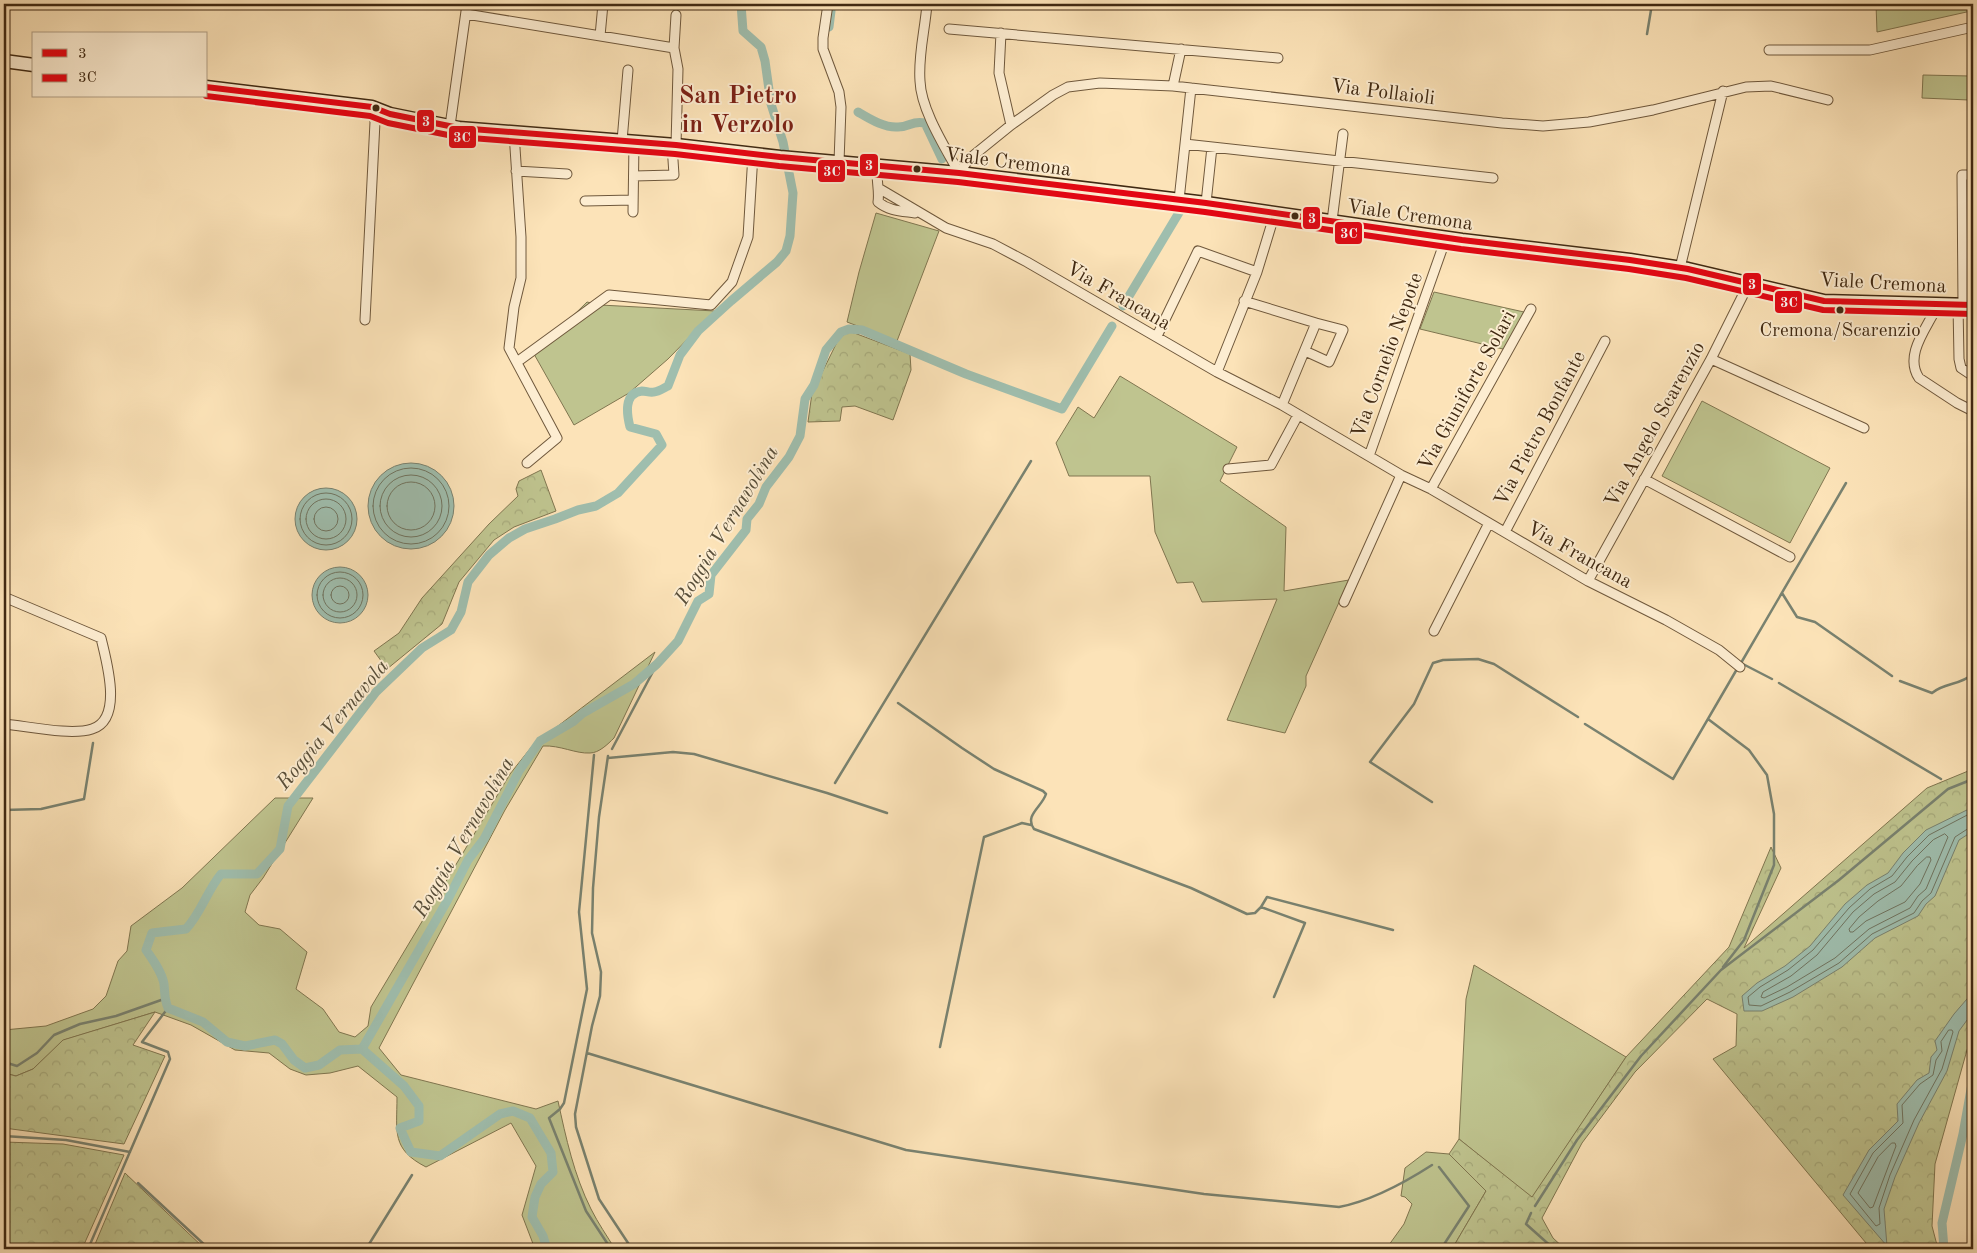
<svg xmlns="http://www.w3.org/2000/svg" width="1977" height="1253" viewBox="0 0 1977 1253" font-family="'Old Standard TT',serif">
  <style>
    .green { fill: #bfc48f; stroke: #807650 }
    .forest { fill: url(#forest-crowns); stroke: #807650 }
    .water { fill: #9fbeae; stroke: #798270 }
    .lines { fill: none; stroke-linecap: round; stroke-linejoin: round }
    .shore { stroke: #707460; stroke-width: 1 }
    .stream { stroke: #798270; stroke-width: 2.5 }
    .canal { stroke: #9fbeae; stroke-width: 9 }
    .street-casing { stroke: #6f583c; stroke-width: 11 }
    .secondary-casing { stroke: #402912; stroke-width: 15 }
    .street { stroke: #fdedd1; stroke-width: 9 }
    .secondary { stroke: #fdedd1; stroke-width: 12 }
    .bus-1-casing { stroke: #fdedd1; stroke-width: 10 }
    .bus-2-casing { stroke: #fdedd1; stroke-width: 10 }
    .bus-1 { stroke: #e30613; stroke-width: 6 }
    .bus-2 { stroke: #e30613; stroke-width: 6 }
    .bus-dot { fill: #402912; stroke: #fdedd1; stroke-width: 2 }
    .labels { text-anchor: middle; stroke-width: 4; stroke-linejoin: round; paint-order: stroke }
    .bus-label { font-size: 19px; fill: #402912; stroke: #fdedd1 }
    .street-label { font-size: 20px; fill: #402912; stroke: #fdedd1 }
    .water-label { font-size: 21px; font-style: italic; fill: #584e39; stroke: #fdedd1 }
    .district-label { font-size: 25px; font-weight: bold; fill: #7a1f14; stroke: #fdedd1 }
    .line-badge { stroke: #fdedd1; stroke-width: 2 }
    .badge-label { font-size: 14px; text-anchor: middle; font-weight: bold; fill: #fff }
  </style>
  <defs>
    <pattern id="forest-crowns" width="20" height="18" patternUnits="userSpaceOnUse" patternTransform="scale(1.25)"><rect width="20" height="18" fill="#bfc48f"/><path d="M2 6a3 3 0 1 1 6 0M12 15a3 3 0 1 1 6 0" fill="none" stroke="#a5a87a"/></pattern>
  </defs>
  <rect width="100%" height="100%" fill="#fce3b8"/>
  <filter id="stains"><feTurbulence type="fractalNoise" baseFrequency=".004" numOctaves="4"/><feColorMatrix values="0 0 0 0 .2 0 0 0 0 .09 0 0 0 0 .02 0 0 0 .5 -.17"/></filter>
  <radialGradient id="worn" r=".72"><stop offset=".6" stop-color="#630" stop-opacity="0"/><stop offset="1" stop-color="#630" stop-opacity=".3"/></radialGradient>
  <path class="green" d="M1876,4H1973L1971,11L1877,32Z
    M1923,75L1970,76L1969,100L1922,98Z
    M876,213L939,231L897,341L847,322L859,272Z
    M1434,292L1524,312L1507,350L1420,329Z
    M587,302L600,305L715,311L668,359L629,393L574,425L534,354Z
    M1120,376L1237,447L1220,481L1286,527L1284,591L1349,580L1306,676V686L1285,733L1227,720L1277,599L1202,602L1193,582L1177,583L1155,532L1150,476H1069L1056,443L1078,407L1094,418Z
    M1702,401L1830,468L1790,543L1662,476Z
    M655,652L614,738C608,744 599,753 590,753C576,754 560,745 543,746L505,810L379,1048L401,1075L536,1109L558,1101C566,1138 574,1175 591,1209C598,1223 607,1236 615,1249H535L522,1215L536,1166L511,1123L426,1167C391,1149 397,1132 397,1097L358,1066L330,1073L306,1075L290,1069L269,1053L235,1050L191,1025L155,1012L64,1040L33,1069L16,1076L4,1073V1030L46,1026L93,1009L106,996L118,961L127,951L131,926L182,888L275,798H313L263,878L250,895L245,912L259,925L280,929L307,952L296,989L323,1009L339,1032L355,1037L368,1026L371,1007L510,774L533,745Z
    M1474,965L1626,1057L1532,1198L1459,1139L1466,999Z
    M1426,1152L1449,1154L1486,1191L1452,1249H1386L1404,1224L1412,1204L1405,1197L1401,1196L1405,1168Z"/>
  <path class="forest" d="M849,331L910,354L911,370L893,420L855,406L842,407L840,421L808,422L812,393L839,338Z
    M541,470L556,511L514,527L494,540L459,582L442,624L387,669L374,651L399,633L422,598L489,524L518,496L516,489L519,481Z
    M1973,769V1040L1967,1050L1935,1164L1932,1226L1938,1249H1871L1713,1059L1736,1046L1737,1014L1707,999L1635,1072L1582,1143L1542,1218L1553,1238L1565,1249H1452L1486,1191L1449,1154L1459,1139L1532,1197L1626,1057L1729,947L1771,847L1781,868L1744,948L1927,788Z
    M155,1012L133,1045L165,1056L124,1144L4,1128V1073L16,1076L33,1069L63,1040Z
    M4,1142L63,1144L124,1155L82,1249H4Z
    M125,1173L205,1249H93Z"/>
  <path class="water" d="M368 506a43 43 0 1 1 86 0a43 43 0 1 1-86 0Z
    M295 519a31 31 0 1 1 62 0a31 31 0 1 1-62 0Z
    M312 595a28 28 0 1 1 56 0a28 28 0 1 1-56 0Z
    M1973,807V831L1959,840L1935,896L1926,904L1918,916L1875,938L1842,967L1793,997L1762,1011H1744L1742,996L1757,983L1785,966L1810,946L1845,904L1867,885L1888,873L1903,853L1926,830Z
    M1973,992V1012L1959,1031L1947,1071L1919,1123L1895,1177L1884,1209L1887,1246L1843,1195L1869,1150L1898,1121L1897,1104L1917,1080L1929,1073L1931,1057L1937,1050L1935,1041L1954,1014Z"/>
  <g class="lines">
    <path class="shore" d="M373 506a38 38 0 1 1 76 0a38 38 0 1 1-76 0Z
      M380 506a31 31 0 1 1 62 0a31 31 0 1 1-62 0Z
      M387 506a24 24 0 1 1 48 0a24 24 0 1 1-48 0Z
      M300 519a26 26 0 1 1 52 0a26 26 0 1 1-52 0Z
      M306 519a20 20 0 1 1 40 0a20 20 0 1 1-40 0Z
      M314 519a12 12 0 1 1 24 0a12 12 0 1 1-24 0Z
      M317 595a23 23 0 1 1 46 0a23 23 0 1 1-46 0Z
      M323 595a17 17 0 1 1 34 0a17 17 0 1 1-34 0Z
      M331 595a9 9 0 1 1 18 0a9 9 0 1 1-18 0Z
      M1973,812L1929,835L1907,857L1892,876L1870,889L1849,908L1813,950L1788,970L1760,987L1748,997L1749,1005L1761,1006L1790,992L1839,963L1872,934L1914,913L1922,901L1931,893L1955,837L1969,828H1973
      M1945,834L1948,837L1926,889L1918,896L1910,908L1869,929L1835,958L1787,987L1764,998L1761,997L1763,992L1791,976L1817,955L1853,912L1874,894L1895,882L1912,861L1933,840Z
      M1927,857H1930L1931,860L1920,884L1905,902L1866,921L1853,932H1850L1849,929L1859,917L1878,901L1901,886L1917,866Z
      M1949,1030H1952L1953,1032L1942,1069L1914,1120L1890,1175L1879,1208L1880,1224L1876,1226L1850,1194L1873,1153L1903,1123L1902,1105L1920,1084L1933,1075L1936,1060L1942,1051L1941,1042Z
      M1892,1143H1895L1896,1146L1873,1207L1870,1208L1858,1193L1878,1157Z"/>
    <path class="stream" d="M1647,34L1652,4
      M1782,593L1797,617L1815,622L1892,676
      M1772,679L1741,663L1846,483
      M1900,681L1932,693C1945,682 1959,686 1973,674
      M1779,683L1941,779
      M898,703L962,748L994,769L1043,791L1046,794C1042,807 1024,815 1034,829L1191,888L1247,914L1255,913L1261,907L1305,923L1274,997
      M1708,719L1749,750L1767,775L1774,814V865L1744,940L1723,967
      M1585,724L1673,779L1737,669
      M612,749L657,664
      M594,755L579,912L587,989L564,1103L560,1109L549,1118L586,1211L611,1249
      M608,756L599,817L593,888L592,933L601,972L600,996L592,1026L575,1114L576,1127L599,1199L632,1249
      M608,758L673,752L694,754L827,793L887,813
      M835,783L1031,461
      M1432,802L1370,762L1414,704L1433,663L1443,660L1478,659L1494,664L1578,717
      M4,810L41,809L84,799L93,743
      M1261,907L1267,897L1393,930
      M940,1047L984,837L1022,823L1031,825
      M587,1053L906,1150L1204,1194L1339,1207C1371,1201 1404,1183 1432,1165
      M4,1062L17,1066L37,1053L54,1035L80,1024L116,1016L164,999
      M4,1136L66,1140L130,1152
      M1439,1167L1469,1206L1441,1249
      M138,1183L209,1249
      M1535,1206L1577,1140L1641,1056L1721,970L1839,880L1948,789L1973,779
      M1531,1213L1526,1224L1554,1249
      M88,1249L170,1059L168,1052L142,1042L168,1008
      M366,1249L412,1175"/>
    <path class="canal" d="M829,27L831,11
      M858,112C870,119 884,128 898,127C910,127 912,120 925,123L942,159
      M1123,306L1180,211
      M362,1049L447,901L468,860L484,839L519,771L540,741L574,721L583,713L634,684L657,664L678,641L698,601L709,594L711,575L746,530L747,519L759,504L766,487L789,457L800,436L805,399L814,385L826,350L841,332L849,329L862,330L966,374L1062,409L1112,326
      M547,1249L543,1236L532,1217L535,1197L541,1184L553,1172L551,1153L530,1118L513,1111L500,1114L440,1156L411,1152L400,1128L419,1121V1106L404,1086L362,1049L340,1050L319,1065L305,1068L294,1060L282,1044L275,1040L245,1046L227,1042L203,1022L168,1008C164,999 165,993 164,984C162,972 153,960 146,950L152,933L186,929C201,913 207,891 221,874H257L280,849L288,806L376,692L422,648L451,630L461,612L468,582L489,555L509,538L525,529L555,519L578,510L596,506L618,493L662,445L656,434L630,427C627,415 623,393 642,391C646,391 650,393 654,392C658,392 664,388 668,386L680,355L698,331L731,301L777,262L786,251L790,236L793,193L783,142L771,104L765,61L761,47L743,31L741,4
      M1944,1249L1942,1223L1963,1134L1973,1078"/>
    <g class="street-casing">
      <path id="street" d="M828,4L823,38V49L839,92L841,107L839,162
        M927,4C925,30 918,55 920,81C921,110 945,147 959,173L969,159L1011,125L1053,95L1068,87L1100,83L1173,86L1502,123L1543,126L1589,122L1653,110L1746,87L1771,86L1828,100
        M466,14L674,48L678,69L676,145
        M949,29L1278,58
        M1001,33L999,73L1011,125
        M600,36L603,4
        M674,48L676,15
        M1769,50H1870L1973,27
        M1173,86L1181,49
        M450,126L467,4
        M514,133L521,237V278L514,307L509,348L557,438L527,463
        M622,141L628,70
        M1185,144L1493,178
        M878,165C875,178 880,189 878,202C889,211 901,211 915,213
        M516,171L567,174
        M634,176L674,175L672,145
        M880,189L946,228L993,244L1027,262L1217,372L1282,405L1401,475L1431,489L1588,581L1666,620L1719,650L1740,667
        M1179,200L1191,88
        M585,201L633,200
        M1206,203L1212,147
        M633,212L634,142
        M1332,221L1343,134
        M1680,268L1723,91
        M1244,301L1316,323L1282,405
        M1938,304C1929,326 1903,354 1919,378L1957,403L1973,411
        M1958,305L1959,359L1961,368L1973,376
        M1963,305L1962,175H1973
        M365,320L375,122L372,107
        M1157,336L1198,251L1257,272
        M1305,351L1329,362L1343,330L1316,323
        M1711,359L1864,428
        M517,362L609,295L711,305L732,282L748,237L753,154
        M1217,372L1257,272L1275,213
        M1369,456L1446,238
        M1228,469L1271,465L1298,415
        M1644,479L1790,557
        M1431,489L1531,309
        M1505,532L1605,341
        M1588,581L1711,359L1749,283
        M4,597L101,638C106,660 124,719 92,729C71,736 27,726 4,724
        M1344,602L1401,475
        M1434,631L1489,523"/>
    </g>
    <g class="secondary-casing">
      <path id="secondary" d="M4,61L34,65
        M206,87L372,107L390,114L459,128L676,145L780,157L959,173L1206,203L1462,240L1630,260L1688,269L1824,301L1973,305"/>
    </g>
    <use href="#street" class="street"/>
    <use href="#secondary" class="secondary"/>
    <g class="bus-1-casing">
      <path id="bus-1" d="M206,87L372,107L390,114L459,128L676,145L780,157L959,173L1206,203L1462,240L1630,260L1688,269L1824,301L1973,305"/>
    </g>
    <g class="bus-2-casing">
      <path id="bus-2" d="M206,96L370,116L388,123L458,137L675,154L779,166L958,182L1205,212L1461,249L1629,269L1686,278L1823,310L1973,314"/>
    </g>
    <use href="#bus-1" class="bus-1"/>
    <use href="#bus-2" class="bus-2"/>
  </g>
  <g class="bus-dot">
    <circle cx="376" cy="108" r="4.5"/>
    <circle cx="917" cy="169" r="4.5"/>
    <circle cx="1295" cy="216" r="4.5"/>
    <circle cx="1840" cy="310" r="4.5"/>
  </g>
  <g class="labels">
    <g class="bus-label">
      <text x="1840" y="336">Cremona/Scarenzio</text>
    </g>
    <g class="street-label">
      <text transform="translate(1383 91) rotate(7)" y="7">Via Pollaioli</text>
      <text transform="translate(1008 161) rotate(7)" y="7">Viale Cremona</text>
      <text transform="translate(1410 214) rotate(8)" y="7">Viale Cremona</text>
      <text transform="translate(1883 282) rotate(3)" y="7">Viale Cremona</text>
      <text transform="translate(1119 295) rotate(30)" y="7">Via Francana</text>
      <text transform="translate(1386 355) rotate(-70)" y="7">Via Cornelio Nepote</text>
      <text transform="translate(1466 390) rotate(-61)" y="7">Via Giuniforte Solari</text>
      <text transform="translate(1654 424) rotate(-61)" y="7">Via Angelo Scarenzio</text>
      <text transform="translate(1539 428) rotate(-62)" y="7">Via Pietro Bonfante</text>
      <text transform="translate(1580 554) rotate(29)" y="7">Via Francana</text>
    </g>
    <g class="water-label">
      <text transform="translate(726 525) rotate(-59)" y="7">Roggia Vernavolina</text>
      <text transform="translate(332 724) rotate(-50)" y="7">Roggia Vernavola</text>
      <text transform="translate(463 837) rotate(-60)" y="7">Roggia Vernavolina</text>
    </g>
    <g class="district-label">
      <text x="738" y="103">San Pietro<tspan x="738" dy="29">in Verzolo</tspan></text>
    </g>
  </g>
  <g class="line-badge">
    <rect x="416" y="109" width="19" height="24" rx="5" fill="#e30613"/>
    <rect x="448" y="125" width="29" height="24" rx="5" fill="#e30613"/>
    <rect x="859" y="153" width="20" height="24" rx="5" fill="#e30613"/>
    <rect x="817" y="159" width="29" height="24" rx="5" fill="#e30613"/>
    <rect x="1302" y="206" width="19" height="24" rx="5" fill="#e30613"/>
    <rect x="1334" y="221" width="29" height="24" rx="5" fill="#e30613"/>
    <rect x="1742" y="272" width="20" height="24" rx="5" fill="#e30613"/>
    <rect x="1774" y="290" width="29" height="24" rx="5" fill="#e30613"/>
  </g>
  <g class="badge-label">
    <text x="426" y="126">3</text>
    <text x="462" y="142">3C</text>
    <text x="869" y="170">3</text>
    <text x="832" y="176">3C</text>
    <text x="1312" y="223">3</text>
    <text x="1349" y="238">3C</text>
    <text x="1752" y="289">3</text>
    <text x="1789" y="307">3C</text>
  </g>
  <rect width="1977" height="1253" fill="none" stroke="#fce3b8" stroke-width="20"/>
  <rect x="5" y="5" width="1967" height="1243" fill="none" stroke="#402912" stroke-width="2.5"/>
  <rect x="10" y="10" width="1957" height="1233" fill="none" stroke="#402912"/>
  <rect x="32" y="32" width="175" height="65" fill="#fdedd1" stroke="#b19f85"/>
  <rect x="42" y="49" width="25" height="8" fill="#e30613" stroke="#b19f85"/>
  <text x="78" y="58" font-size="15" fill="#402912">3</text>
  <rect x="42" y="74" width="25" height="8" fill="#e30613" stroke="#b19f85"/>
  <text x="78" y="82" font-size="15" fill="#402912">3C</text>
  <rect width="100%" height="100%" filter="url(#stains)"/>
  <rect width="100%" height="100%" fill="url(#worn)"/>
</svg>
